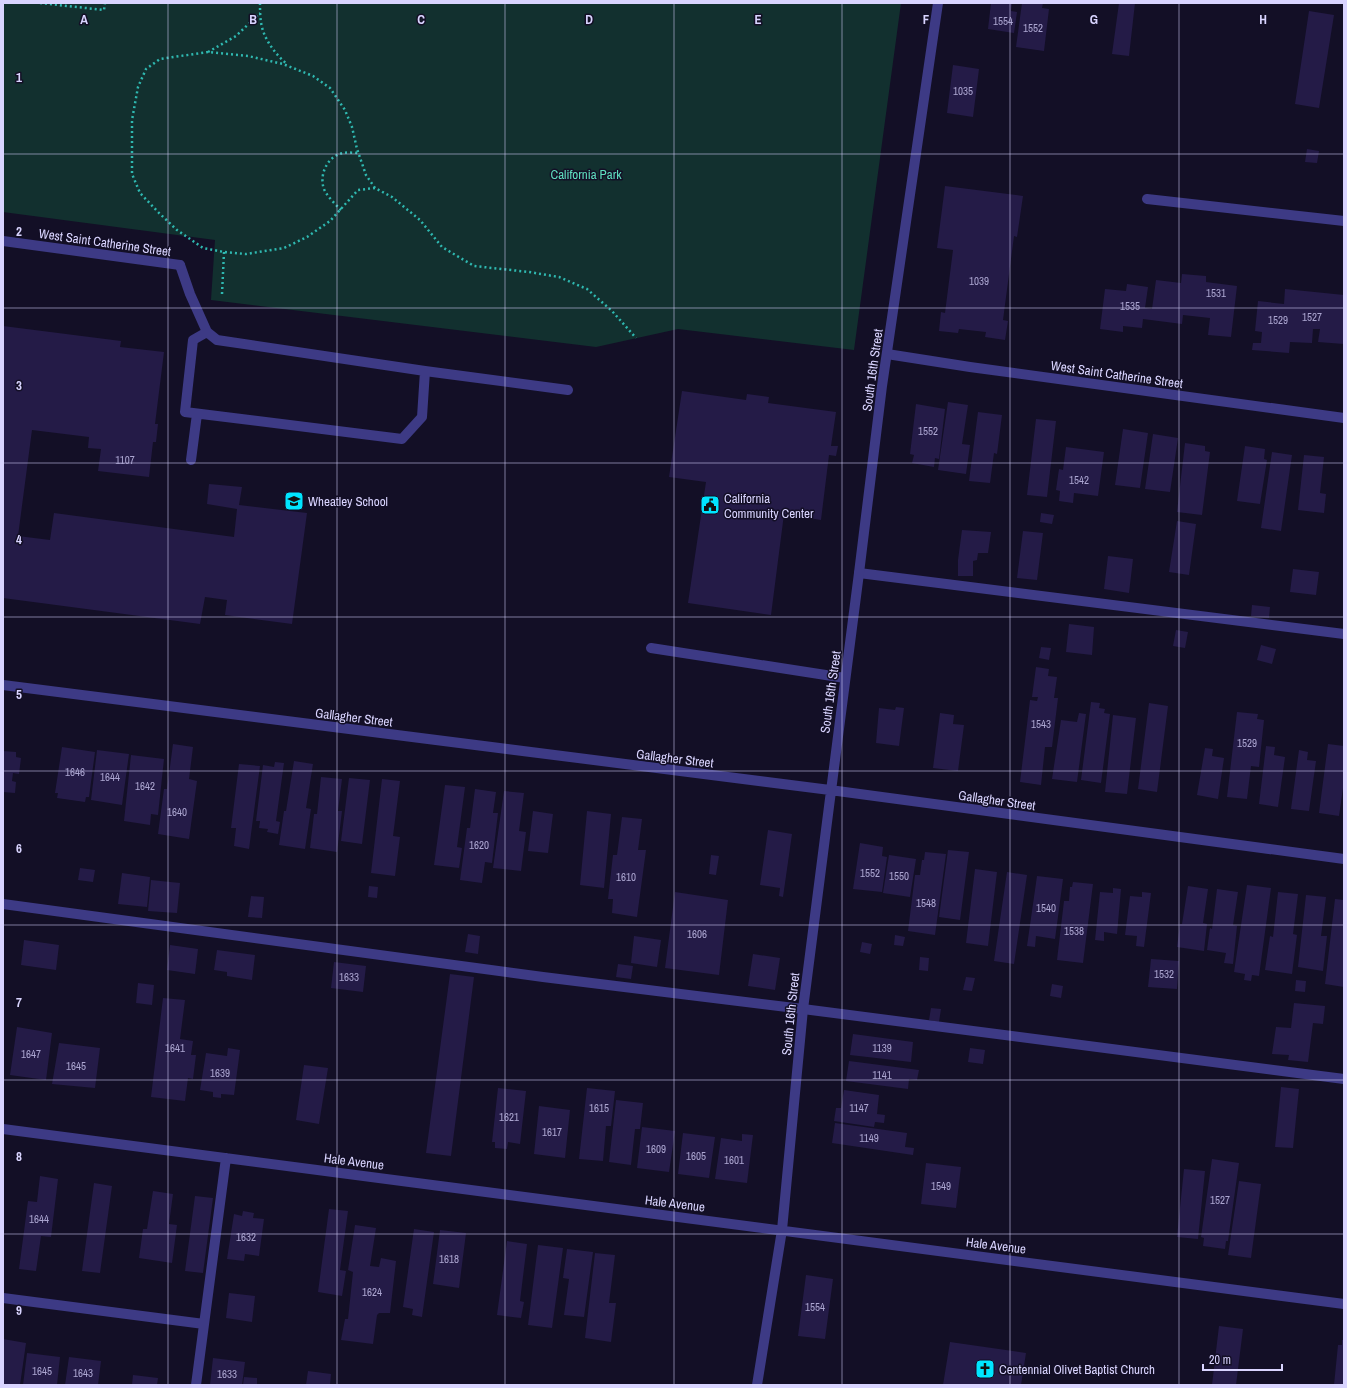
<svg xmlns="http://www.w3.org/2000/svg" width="1347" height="1388" viewBox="0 0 1347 1388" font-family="'Archivo Narrow',sans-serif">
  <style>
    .green { fill: #12302f }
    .building { fill: #241b47 }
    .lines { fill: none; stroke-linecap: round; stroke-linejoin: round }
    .path { stroke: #2fb8b0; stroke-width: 2.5; stroke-dasharray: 2 3; stroke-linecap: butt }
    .service { stroke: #3d3a85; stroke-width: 10 }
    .minor { stroke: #3d3a85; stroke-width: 10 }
    .grid { fill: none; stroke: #d9d4ff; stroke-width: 1; stroke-opacity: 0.55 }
    .labels { text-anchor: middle; stroke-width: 3; stroke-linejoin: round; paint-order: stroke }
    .number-label { font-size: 11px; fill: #aca6d1 }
    .park-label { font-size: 13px; fill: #5fe0c0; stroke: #130f26 }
    .street-label { font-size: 13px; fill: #d9d4ff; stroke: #130f26 }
    .poi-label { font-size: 13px; fill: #d9d4ff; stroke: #130f26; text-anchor: start }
    .grid-label { font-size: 13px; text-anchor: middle; font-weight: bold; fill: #d9d4ff; stroke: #130f26; stroke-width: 3; stroke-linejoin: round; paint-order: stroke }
  </style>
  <rect width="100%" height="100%" fill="#130f26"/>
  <path class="green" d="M3,3H901L854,350L678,329L596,347L211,300L215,240L3,212Z"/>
  <path class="building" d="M991,3H1012L1011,11L1017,12L1014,33L988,29Z
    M1022,3H1043L1042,8L1049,9L1044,51L1016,47Z
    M1119,3H1135L1129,56L1112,54Z
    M1309,11L1334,15L1319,108L1295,104Z
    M953,65L979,69L973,117L947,113Z
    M1307,149L1319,151L1317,163L1305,162Z
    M945,186L1023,196L1017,237L1014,236L1003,320L1008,321L1005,340L985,337L986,332L959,329L958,333L939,331L941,312L945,313L953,250L937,248Z
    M1182,274L1206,276V282L1237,286L1231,337L1208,335L1210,318L1183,315L1182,324L1143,319L1142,328L1123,326V332L1100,329L1105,289L1126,291L1127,284L1148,287L1145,308L1152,309L1156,280L1181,283Z
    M1285,289L1344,295V344L1318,342L1320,329H1313L1312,343L1290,342L1289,353L1252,350L1253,343H1261L1262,332L1255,331L1258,301L1284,304Z
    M3,326L121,341L120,347L164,352L155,424H158L156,442H153L149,477L98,471L101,449L88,448L89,437L32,430L18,536L50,540L54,513L234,537L237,509L207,504L209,484L242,487L239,505L307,513L292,624L225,615L227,600L205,597L200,624L3,598Z
    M682,391L746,400L747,394L769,397L768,403L836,412L831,446H838L836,456L829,455L821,520L784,514L771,615L688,603L706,482L669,477Z
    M948,402L968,405L962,444L970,445L966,474L938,470Z
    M916,404L945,409L939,459L935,458L934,467L912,463L914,455L910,454Z
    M978,412L1002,415L997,454L994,453L990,483L969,481Z
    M1036,419L1056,421L1047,497L1027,495Z
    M1123,429L1148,433L1140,488L1115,485Z
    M1153,434L1178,438L1170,492L1145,489Z
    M1185,443L1205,446V451L1210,452L1202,515L1177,512Z
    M1245,446L1265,449L1264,459L1267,460L1260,504L1237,501Z
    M1066,447L1104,452L1098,496L1074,493L1073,503L1059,501L1060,491L1056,490L1059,469L1063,470Z
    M1272,452L1292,455L1281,531L1261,528Z
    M1304,455L1324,457L1320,493L1326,494L1324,513L1298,510Z
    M1041,513L1054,515L1052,524L1040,522Z
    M1177,521L1196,524L1189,575L1169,572Z
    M962,530L991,532L988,553H978L977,560L973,561V576H958V560Z
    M1023,531L1043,533L1037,580L1017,578Z
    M1108,556L1133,559L1129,593L1104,589Z
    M1293,569L1319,572L1316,595L1290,592Z
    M1252,605L1270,607L1269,618L1251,616Z
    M1069,624L1094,627L1092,655L1066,652Z
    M1176,630L1188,632L1185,648L1173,646Z
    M1261,645L1276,649L1272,664L1257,660Z
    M1041,647L1051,648L1049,660L1039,658Z
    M1036,667L1049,669L1048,676L1057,677L1054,698H1058L1052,747H1045L1041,785L1020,782L1030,700L1037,701L1038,697H1032Z
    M1091,702L1100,703L1099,708L1105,709L1104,713L1110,714L1101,783L1081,780Z
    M1149,703L1168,706L1157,792L1138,789Z
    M896,707L904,708L899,746L876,743L879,708L895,710Z
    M1237,712L1258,714L1257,719L1264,720L1259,767L1251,766L1247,799L1227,797Z
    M940,713L954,715L953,724L964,725L958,771L933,768Z
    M1079,713L1086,714L1077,782L1052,779L1061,720L1077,722Z
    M1113,715L1136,718L1127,794L1105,792Z
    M173,744L193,747L189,779L197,781L189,839L158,834L164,789H167Z
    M1328,744L1344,746V781L1339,816L1319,813Z
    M1266,746L1275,747L1274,755L1285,757L1278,807L1259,804Z
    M62,747L95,752L89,797H86L85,802L57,798L58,793H55Z
    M1205,748L1213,749L1212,756L1224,758L1218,799L1197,795Z
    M97,750L129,754L122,805L91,800Z
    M1299,750L1308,752L1307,760L1316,761L1309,811L1291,809Z
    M3,751L16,752V757L21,758L19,774L13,773L12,781L16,782L15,793L3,792Z
    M131,755L164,759L158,815L151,814L150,825L124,821Z
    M294,761L313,764L306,808L311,809L305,849L279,845L284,811H286Z
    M275,762L284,763L276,821L280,822L278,834L267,832L268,829L259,828L260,821H256L263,765L274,767Z
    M239,764L260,766L249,849L234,846L236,828H231Z
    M321,777L342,779L338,811H342L337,852L310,848L314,814H317Z
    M349,778L370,780L362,844L341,841Z
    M382,779L400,781L393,836L400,837L395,876L371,873Z
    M445,785L465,787L457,847L462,848L459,868L434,865Z
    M475,789L496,792L493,813H498L492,863L485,862L482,883L460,880L467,828H470Z
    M504,791L524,793L519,831L526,832L521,871L493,868Z
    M533,811L553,814L548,853L528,851Z
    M587,811L611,814L604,888L580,885Z
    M622,817L642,819L638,850H646L637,917L612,913L613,899H608L613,855H617Z
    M768,830L792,834L783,897L779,896L780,888L760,885Z
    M860,843L883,847L882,856L887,857L882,892L853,889Z
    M948,850L969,852L960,920L939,917Z
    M925,852L946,854L935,935L908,931L915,875H920L922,860H924Z
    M711,855L719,856L716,875L709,874Z
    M889,855L916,859L910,897L883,893Z
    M80,868L95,870L93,882L78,880Z
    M975,869L997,872L988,946L966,943Z
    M1007,872L1027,875L1014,964L994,961Z
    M122,873L150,877L147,907L118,904Z
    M1037,876L1063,879L1055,939L1036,936L1035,947L1027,946Z
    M151,880L180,883L177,913L148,911Z
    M1073,882L1093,884L1083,963L1057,960L1064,901H1069L1070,887H1072Z
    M1247,885L1271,888L1259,976L1252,975L1251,981L1244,980L1245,974L1234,972Z
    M369,886L378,887L377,898L368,897Z
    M1188,886L1208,889L1203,923L1207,924L1204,951L1177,947L1180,924H1182Z
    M1113,888L1121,889L1117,934L1104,932V941L1095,940L1100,892L1113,893Z
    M1217,889L1238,892L1233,925L1237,926L1233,964L1224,963L1226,953L1207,950L1210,928L1212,929Z
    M675,892L728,900L719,975L665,968Z
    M1142,892L1151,893L1144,947L1136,946L1137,936L1125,935L1130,896L1142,897Z
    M1278,892L1298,894L1293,934L1297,935L1292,974L1265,970L1270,936L1273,937Z
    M1306,895L1326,897L1321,936H1327L1323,971L1298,967Z
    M251,896L264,897L262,918L248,917Z
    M1335,899L1344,900V987L1325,984Z
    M468,934L480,936L478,954L465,952Z
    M895,935L905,937L903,946L894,945Z
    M634,936L661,940L657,967L631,963Z
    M24,940L59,945L56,970L21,965Z
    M862,942L872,944L870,954L860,952Z
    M170,945L198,949L195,974L167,970Z
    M217,950L255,955L252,980L227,976V972L214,970Z
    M753,954L780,958L775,990L748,986Z
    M920,957L929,958L928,971L919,970Z
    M1151,959L1179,961L1177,989L1148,987Z
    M334,962L366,966L363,992L331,988Z
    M618,964L633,966L631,979L616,977Z
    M450,974L474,977L451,1156L426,1153Z
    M966,977L975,978L972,991L963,990Z
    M1296,980L1306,981L1305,992L1295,991Z
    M138,983L154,985L152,1005L136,1003Z
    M1052,984L1063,986L1061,998L1050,996Z
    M163,998L185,1000L180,1039L193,1041L191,1055H196L193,1079L188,1078L185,1101L151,1097Z
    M1294,1003L1325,1006L1323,1024L1313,1023L1308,1062L1288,1060L1289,1055L1272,1054L1276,1027L1291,1028Z
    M931,1008L941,1009L939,1022L929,1020Z
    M17,1027L52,1033L46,1080L10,1075Z
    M853,1034L913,1042L911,1062L850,1055Z
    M59,1043L100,1048L95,1088L52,1084Z
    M228,1048L240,1050L234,1095L221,1094V1098L213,1097V1092L200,1090L206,1053L227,1056Z
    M970,1048L985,1050L983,1064L968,1062Z
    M849,1061L919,1070L917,1080L909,1079L908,1089L846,1081Z
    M304,1065L328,1068L319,1124L296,1120Z
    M1281,1087L1299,1089L1293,1148L1275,1147Z
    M498,1088L526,1091L520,1144L508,1142L507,1149L495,1148V1142H492Z
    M587,1088L615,1091L611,1126H606L603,1161L579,1159Z
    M844,1090L879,1095L877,1114L885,1115L884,1123L875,1122L874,1127L834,1121L836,1108H841Z
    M616,1100L643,1103L640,1129H635L631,1165L609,1162Z
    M539,1106L570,1110L565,1158L534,1154Z
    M835,1123L907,1133L905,1147L914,1148L913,1155L832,1143Z
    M642,1127L675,1131L669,1172L637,1168Z
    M683,1133L715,1137L709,1178L678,1174Z
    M742,1134L753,1135L747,1183L715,1179L721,1138L742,1141Z
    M1212,1159L1239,1163L1228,1241H1226L1225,1249L1203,1246L1204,1238L1201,1237Z
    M926,1163L961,1167L956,1208L921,1204Z
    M1184,1169L1205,1171L1198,1239L1177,1237Z
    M40,1176L58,1179L51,1237L41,1236L36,1271L19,1269L28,1201L37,1202Z
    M1239,1181L1261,1184L1251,1258L1228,1255Z
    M94,1183L112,1186L100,1273L82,1271Z
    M153,1191L173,1194L169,1224L177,1225L172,1263L139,1258L143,1229H147Z
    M195,1196L213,1198L203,1273L185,1271Z
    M329,1209L348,1211L340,1270L346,1271L342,1296L318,1292Z
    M243,1211L254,1213L253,1218L264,1219L259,1256L245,1254L244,1261L227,1259L234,1214L242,1216Z
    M355,1225L376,1228L370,1266L379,1267L381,1258L396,1261L390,1313H379L377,1315L373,1344L341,1340L345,1319H348L353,1272L348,1270Z
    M414,1229L434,1232L422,1317L412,1315L413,1309L403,1307Z
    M440,1230L466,1233L459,1288L433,1284Z
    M507,1241L527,1244L520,1301L524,1302L521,1318L497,1315Z
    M538,1245L563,1248L552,1328L528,1325Z
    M567,1249L593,1252L584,1317L564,1315L569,1279L563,1278Z
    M595,1253L615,1255L609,1303H616L611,1342L585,1338Z
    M806,1275L833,1279L825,1339L798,1336Z
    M229,1293L255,1296L252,1322L226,1318Z
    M1219,1326L1243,1329L1236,1385H1212Z
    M3,1339L26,1343L20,1385H3Z
    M1342,1340H1344V1385H1334L1338,1345H1342Z
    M950,1342L1026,1353L1021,1385H943Z
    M27,1353L60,1357L57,1385H23Z
    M69,1357L101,1361L98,1385H65Z
    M213,1358L245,1362L242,1385H210Z
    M308,1371L331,1374L330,1385H306Z
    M133,1375L158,1378L157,1385H132Z
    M244,1377L257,1378V1384H260V1385H243Z"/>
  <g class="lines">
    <path class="path" d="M40,3L104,10L105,3
      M260,3C260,9 260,16 261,22C263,38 275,54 287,64
      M208,52L236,36L260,13
      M375,188L358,190L330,221L307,237L284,248L246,254L224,252L203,248L177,230L159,213L140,193L132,174V120L138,87L146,69L160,59L208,52L248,56L283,64L313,76L330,88L345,110L352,127L357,149L366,175L375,188L392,197L420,220L442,247L474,266L529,272L559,277L587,289L612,311L636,338
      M341,210C336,205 330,199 326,193C317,179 326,156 343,153C348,152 354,153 359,153
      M222,294L224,252"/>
    <path class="service" d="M1147,199L1344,221
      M180,265L190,294L207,332L217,340L425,371L568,390
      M207,332L193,340L185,412L402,439L422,417L425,371
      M191,460L197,414
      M859,573L1344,634
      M651,648L845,678
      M3,904L543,977L803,1009L1344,1079"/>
    <path class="minor" d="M3,241L180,265
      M887,354L970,367L1344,418
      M3,685L830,790L1344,859
      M3,1129L1344,1304
      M3,1298L204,1324
      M196,1385L226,1158
      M757,1385L782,1230L803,1009L859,573L882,386L938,3"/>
  </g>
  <path class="grid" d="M168,3V1385M337,3V1385M505,3V1385M674,3V1385M842,3V1385M1010,3V1385M1179,3V1385M3,154H1344M3,308H1344M3,463H1344M3,617H1344M3,771H1344M3,925H1344M3,1080H1344M3,1234H1344"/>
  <defs>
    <g id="school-square" transform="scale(1)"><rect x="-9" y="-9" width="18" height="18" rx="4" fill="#00e5ff" stroke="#130f26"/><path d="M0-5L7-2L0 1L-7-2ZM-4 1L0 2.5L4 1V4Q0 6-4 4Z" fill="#111"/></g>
    <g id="civic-square" transform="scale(1)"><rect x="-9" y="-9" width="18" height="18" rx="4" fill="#00e5ff" stroke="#130f26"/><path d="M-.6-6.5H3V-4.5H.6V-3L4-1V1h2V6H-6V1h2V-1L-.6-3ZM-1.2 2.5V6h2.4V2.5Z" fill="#111"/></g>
    <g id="church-square" transform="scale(1)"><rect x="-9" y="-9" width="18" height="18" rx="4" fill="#00e5ff" stroke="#130f26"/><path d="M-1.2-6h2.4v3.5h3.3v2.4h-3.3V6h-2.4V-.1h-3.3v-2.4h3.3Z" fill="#111"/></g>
  </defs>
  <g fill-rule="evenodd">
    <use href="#school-square" x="294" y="501"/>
    <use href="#civic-square" x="710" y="505"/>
    <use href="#church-square" x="985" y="1369"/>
  </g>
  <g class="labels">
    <g class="number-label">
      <text x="1003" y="25">1554</text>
      <text x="1033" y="32">1552</text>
      <text x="963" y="95">1035</text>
      <text x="979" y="285">1039</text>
      <text x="1216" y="297">1531</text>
      <text x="1130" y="310">1535</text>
      <text x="1312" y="321">1527</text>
      <text x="1278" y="324">1529</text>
      <text x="928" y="435">1552</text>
      <text x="125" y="464">1107</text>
      <text x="1079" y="484">1542</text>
      <text x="1041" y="728">1543</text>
      <text x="1247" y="747">1529</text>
      <text x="75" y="776">1646</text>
      <text x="110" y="781">1644</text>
      <text x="145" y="790">1642</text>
      <text x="177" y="816">1640</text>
      <text x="479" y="849">1620</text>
      <text x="870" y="877">1552</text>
      <text x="899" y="880">1550</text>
      <text x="626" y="881">1610</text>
      <text x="926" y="907">1548</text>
      <text x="1046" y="912">1540</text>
      <text x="1074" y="935">1538</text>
      <text x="697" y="938">1606</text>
      <text x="1164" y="978">1532</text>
      <text x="349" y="981">1633</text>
      <text x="175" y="1052">1641</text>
      <text x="882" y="1052">1139</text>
      <text x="31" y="1058">1647</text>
      <text x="76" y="1070">1645</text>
      <text x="220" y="1077">1639</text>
      <text x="882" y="1079">1141</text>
      <text x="599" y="1112">1615</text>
      <text x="859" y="1112">1147</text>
      <text x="509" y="1121">1621</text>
      <text x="552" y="1136">1617</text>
      <text x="869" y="1142">1149</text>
      <text x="656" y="1153">1609</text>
      <text x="696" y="1160">1605</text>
      <text x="734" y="1164">1601</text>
      <text x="941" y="1190">1549</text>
      <text x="1220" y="1204">1527</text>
      <text x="39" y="1223">1644</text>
      <text x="246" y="1241">1632</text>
      <text x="449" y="1263">1618</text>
      <text x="372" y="1296">1624</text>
      <text x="815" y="1311">1554</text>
      <text x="42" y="1375">1645</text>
      <text x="83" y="1377">1643</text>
      <text x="227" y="1378">1633</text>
    </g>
    <g class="park-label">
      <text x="586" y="179">California Park</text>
    </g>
    <g class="street-label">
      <text transform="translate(105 242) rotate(8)" y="5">West Saint Catherine Street</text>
      <text transform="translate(872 370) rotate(-82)" y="5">South 16th Street</text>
      <text transform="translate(1117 374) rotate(8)" y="5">West Saint Catherine Street</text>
      <text transform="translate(830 692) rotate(-82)" y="5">South 16th Street</text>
      <text transform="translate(354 717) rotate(7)" y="5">Gallagher Street</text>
      <text transform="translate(675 758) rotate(7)" y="5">Gallagher Street</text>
      <text transform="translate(997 800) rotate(8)" y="5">Gallagher Street</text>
      <text transform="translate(790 1014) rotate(-84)" y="5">South 16th Street</text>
      <text transform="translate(354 1161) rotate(7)" y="5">Hale Avenue</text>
      <text transform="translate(675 1203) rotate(7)" y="5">Hale Avenue</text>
      <text transform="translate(996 1245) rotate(7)" y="5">Hale Avenue</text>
    </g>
    <g class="poi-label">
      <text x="724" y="503">California<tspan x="724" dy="15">Community Center</tspan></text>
      <text x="308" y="506">Wheatley School</text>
      <text x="999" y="1374">Centennial Olivet Baptist Church</text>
    </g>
  </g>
  <g class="grid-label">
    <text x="84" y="24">A</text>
    <text x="253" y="24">B</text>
    <text x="421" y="24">C</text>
    <text x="589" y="24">D</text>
    <text x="758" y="24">E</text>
    <text x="926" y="24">F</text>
    <text x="1094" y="24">G</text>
    <text x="1263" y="24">H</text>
    <text x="19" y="82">1</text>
    <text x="19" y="236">2</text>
    <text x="19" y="390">3</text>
    <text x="19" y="544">4</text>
    <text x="19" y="699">5</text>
    <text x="19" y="853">6</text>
    <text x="19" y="1007">7</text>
    <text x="19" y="1161">8</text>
    <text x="19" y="1315">9</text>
  </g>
  <rect width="1347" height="1388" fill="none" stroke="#d9d4ff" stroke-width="8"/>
  <path d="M1203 1364v6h79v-6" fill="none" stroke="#d9d4ff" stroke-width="2"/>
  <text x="1209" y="1364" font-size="12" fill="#d9d4ff" stroke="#130f26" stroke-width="3" paint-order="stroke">20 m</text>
</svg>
